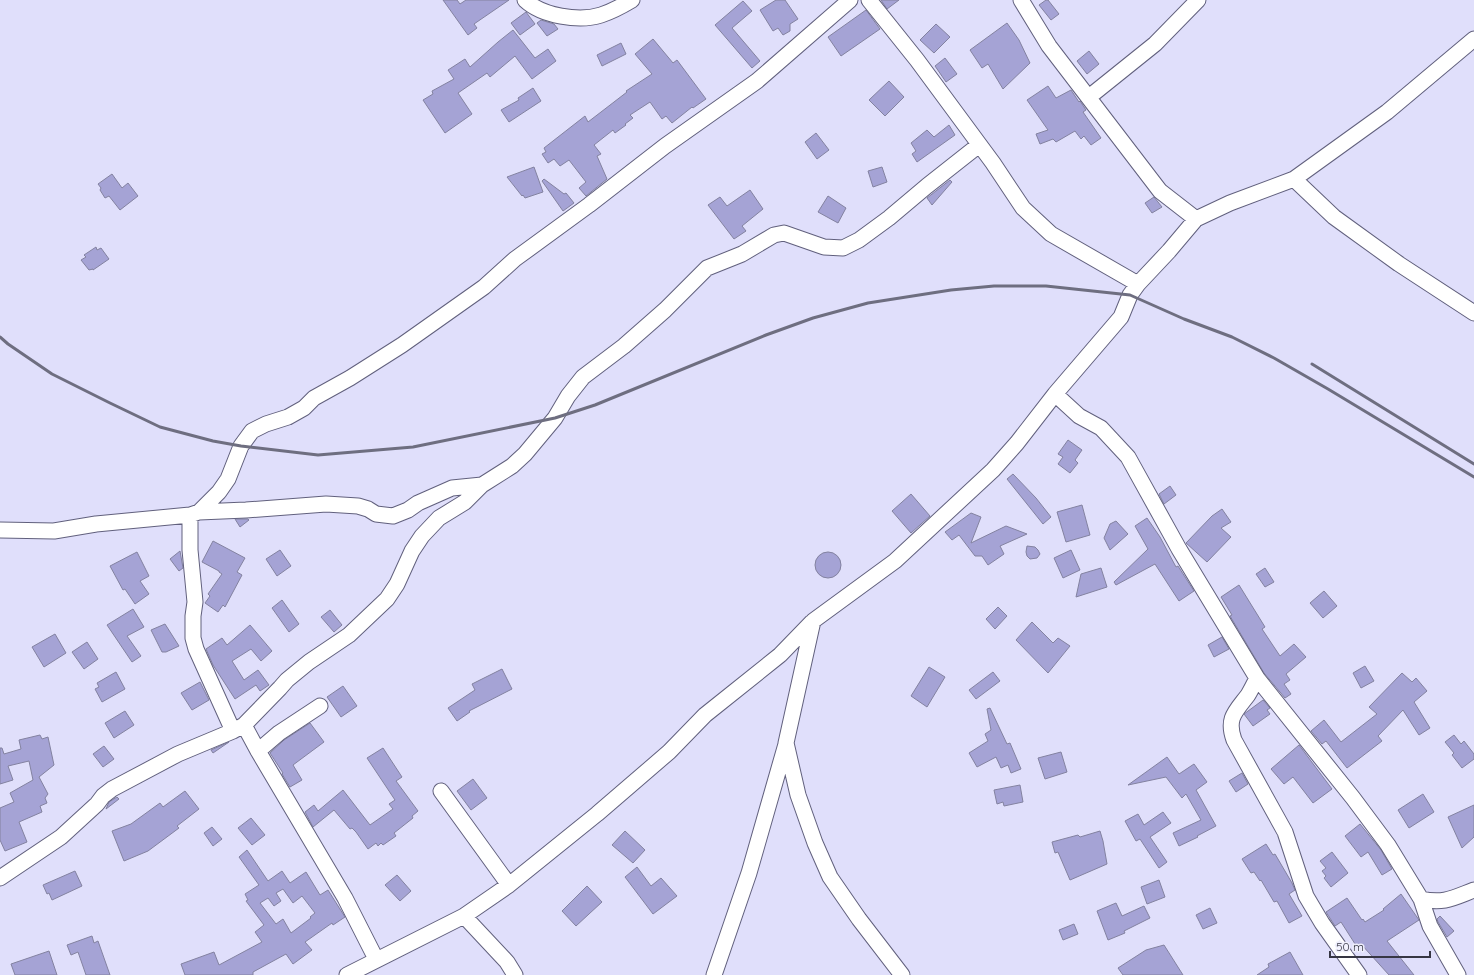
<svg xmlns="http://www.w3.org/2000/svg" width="1474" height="975" viewBox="0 0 1474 975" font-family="Quicksand,sans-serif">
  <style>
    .building { fill: #a5a3d5; stroke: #8382a0; fill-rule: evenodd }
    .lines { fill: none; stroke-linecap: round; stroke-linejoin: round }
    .minor-casing { stroke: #61607d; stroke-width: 17 }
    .minor { stroke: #fff; stroke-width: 15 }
    .rail { stroke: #6e6e80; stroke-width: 3 }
  </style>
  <rect width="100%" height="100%" fill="#e0dffb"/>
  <path class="building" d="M443,0H457L460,4L466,0H509L474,24L477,28L468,35Z
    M776,0H785L798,19L790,24V31L783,35L778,28L773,31L760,10Z
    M881,0H899L887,9Z
    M1046,0H1048L1059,14L1051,20L1039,5Z
    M743,1L752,11L732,28L760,61L752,68L715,25Z
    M866,10L880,29L841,56L828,37Z
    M526,12L535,24L520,35L511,23Z
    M541,20L554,24L558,29L547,36L537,23Z
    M1007,23L1019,40L1030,63L1003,89L988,64L982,68L970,50Z
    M936,24L950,37L934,53L920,40Z
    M513,30L535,58L548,49L556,61L532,79L515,56L490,77L487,73L458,93L472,114L445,133L423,100L433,94L432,91L454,79L448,70L465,59L470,67L498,42Z
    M653,39L673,63L677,60L706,99L693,108L692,107L672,123L666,116L662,119L650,102L630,115L633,118L625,124L626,125L615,133L613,130L594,145L601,154L597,156L607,179L586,196L579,188L586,182L569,160L560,166L554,159L548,163L542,154L546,152L544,148L585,116L588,122L627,92L626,91L652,74L635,54Z
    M621,43L626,54L602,66L597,55Z
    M1089,51L1099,64L1087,74L1077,61Z
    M945,58L957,74L946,82L935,66Z
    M889,81L904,97L885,116L869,100Z
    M1048,86L1056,98L1071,90L1079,102L1080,101L1086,110L1083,112L1101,138L1091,145L1084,136L1081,139L1075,131L1056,142L1053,139L1040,144L1036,134L1048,130L1027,100Z
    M533,88L541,101L509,122L501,110L519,100L518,98Z
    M949,125L955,135L917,162L912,154L916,151L911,143L927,130L934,137Z
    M816,133L829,150L817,159L805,142Z
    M534,167L543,192L525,198L523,195L522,196L507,177Z
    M882,167L887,182L873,187L868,171Z
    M112,174L122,188L128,183L138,196L120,210L109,196L105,198L100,190L101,188L98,184Z
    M544,179L564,194L566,193L574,203L563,211L542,181Z
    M950,180L952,182L932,205L927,198Z
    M750,190L763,209L742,226L746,231L734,239L708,205L720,197L727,206Z
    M828,196L846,208L838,223L818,212Z
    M1154,197L1162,207L1152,213L1145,203Z
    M96,247L97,250L101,248L109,259L93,270V269L89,270L81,260L86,257L84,255Z
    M1068,440L1082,450L1075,460L1078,463L1070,473L1058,464L1063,457L1058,454Z
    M1013,474L1036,498L1051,517L1043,524L1007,479Z
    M1170,486L1176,495L1164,504L1159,494Z
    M911,494L930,516L911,533L892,511Z
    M1082,505L1090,535L1066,542L1057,512Z
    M1222,509L1231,522L1221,528L1231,537L1207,562L1186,543L1212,516Z
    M971,513L981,517L971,543L1006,526L1027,534L1000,546L1004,554L988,565L982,556H975L959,535L952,540L945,532Z
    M1147,518L1160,537L1176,567L1178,566L1194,591L1179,601L1155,564L1116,585L1114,582L1148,549L1135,526Z
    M235,519H248L249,520L240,527Z
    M1116,521L1128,534L1110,550L1104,538L1110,524Z
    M213,541L245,558L237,572L242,575L225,607L223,605L218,612L205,603L210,596L208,594L222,574L219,572V571L202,562Z
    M1027,546L1035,547L1038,550L1040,554L1037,558L1030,559L1027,556L1026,552Z
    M280,550L291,566L277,576L266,559Z
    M1071,550L1080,570L1063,578L1054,558Z
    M180,551L183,568L179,571L170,559Z
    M137,552L149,576L140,581L149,594L135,604L125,589L123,590L110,566Z
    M815 565a13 13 0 1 1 26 0a13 13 0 1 1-26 0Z
    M1101,568L1107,587L1076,597L1081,574Z
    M1265,568L1274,582L1265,587L1256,574Z
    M1239,585L1265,627L1262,629L1280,656L1294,644L1306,657L1286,674L1290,680L1284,684L1291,694L1285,698L1264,673L1230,616L1232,615L1221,597Z
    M1324,591L1337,606L1323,618L1310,603Z
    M282,600L299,624L289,632L272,608Z
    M998,607L1007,616L995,629L986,619Z
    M133,609L144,627L127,636L141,656L132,662L107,625Z
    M330,610L342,625L334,632L321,617Z
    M1032,622L1053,643L1058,638L1070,646L1048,673L1016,640Z
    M165,624L179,646L166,652H162L151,630Z
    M250,625L272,651L261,661L251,649L232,661L244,680L258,670L269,685L260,691L256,685L235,699L213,665L206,649L222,638L227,645Z
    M55,634L66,653L44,667L32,647Z
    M1222,637L1229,649L1214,657L1208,645Z
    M87,642L98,659L84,669L72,652Z
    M1365,666L1374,681L1361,688L1353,673Z
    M929,667L945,677L927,707L911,696Z
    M502,669L512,689L469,711L470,712L457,721L448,708L475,690L472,684Z
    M116,672L125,689L102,702L95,689L99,687L97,683Z
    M993,672L1000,681L976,699L969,690Z
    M1402,673L1412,682L1416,678L1427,691L1414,702L1430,728L1419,735L1403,710L1378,736L1382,741L1347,768L1326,741L1322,744L1311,731L1324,720L1341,742L1377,714L1369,707Z
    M200,682L209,700L192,710L181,693Z
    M343,686L357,706L341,717L327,697Z
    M1263,700L1270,708L1267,710L1270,714L1253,726L1244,714Z
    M990,708L1007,744L1010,743L1021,769L1011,773L1008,765L1001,768L996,757L977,767L969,753L988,741L985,734L991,730L987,709Z
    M125,711L134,725L114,738L105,723Z
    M310,723L324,742L293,765L302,780L290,787L282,774L283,773L270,753L284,740Z
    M40,735L42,739L48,737L54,765L39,777L48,794L45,798L47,803L40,806L42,812L19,822L27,842L5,851L0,840V808L14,802L10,793L33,780L29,761L8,766L13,780L0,784V748H2L4,754L21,749L19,740Z
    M1454,735L1461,744L1464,741L1474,754V759L1462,768L1452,755L1454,753L1445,742Z
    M229,742L213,753L211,750Z
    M1299,745L1332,789L1313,803L1293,777L1284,784L1271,769Z
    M104,746L114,759L103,767L93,754Z
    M383,748L402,777L396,781L418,811L412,816L413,818L394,833L396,836L383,845L381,843L378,846L376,843L368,849L356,832L352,828L350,829L334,810L313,827L305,812L314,805L318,811L343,790L370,825L393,809L389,804L395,800L367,758Z
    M1061,752L1067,772L1045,779L1038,758Z
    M1167,757L1179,774L1194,764L1207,782L1196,790L1216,826L1197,836L1198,837L1179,846L1173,833L1201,820L1186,794L1182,798L1166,777L1128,785Z
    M1242,773L1248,784L1236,792L1229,781Z
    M473,779L487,798L471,810L457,791Z
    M1020,785L1023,802L1004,806L1003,802L997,804L994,790Z
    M185,791L199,809L177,826L179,828L148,851L124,861L112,831L131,824L160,803L163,807Z
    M1423,794L1434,812L1409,828L1398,810Z
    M117,797L119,799L106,809L109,802Z
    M1474,805V837L1462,848L1448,817Z
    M1163,812L1171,823L1150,837L1167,862L1159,868L1140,839L1136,841L1125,821L1138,814L1144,825Z
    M251,818L265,835L252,845L238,828Z
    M1360,824L1381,850L1392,869L1382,875L1368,852L1361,857L1345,836Z
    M212,827L222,839L213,846L204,833Z
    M625,831L645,850L633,863L612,845Z
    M1100,831L1103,841L1107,864L1070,880L1058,852L1055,853L1052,842L1078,835L1080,837Z
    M1266,844L1273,855L1275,854L1292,883L1295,890L1289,894L1302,916L1289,923L1277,901L1274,902L1261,880L1260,881L1254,872L1251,873L1242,859Z
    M247,850L268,881L282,871L290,883L306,872L320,895L328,890L345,917L333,925L332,923L305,942L312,950L293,964L286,954L253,972V975H185L181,964L214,952L219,965L262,942L255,932L264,925L246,901L248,900L245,894L259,885L239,857ZM283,889L293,903L302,896L315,913L310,917L311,918L291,933L283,919L276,924L260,903L268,898L274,906L281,901L276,893Z
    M1332,852L1348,873L1331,887L1324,878L1326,876L1322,871L1326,868L1320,861Z
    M637,867L651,886L661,878L677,896L653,914L625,877Z
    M75,871L82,886L52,900L49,893L47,894L43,885Z
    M397,875L411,891L400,901L385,885Z
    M1159,880L1165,897L1147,904L1141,887Z
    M587,886L602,902L576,926L562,911Z
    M1401,894L1419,920L1387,941L1414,975H1389L1361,944L1357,947L1341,922L1335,926L1326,912L1347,898L1362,920L1363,919L1365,922L1384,910L1383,909Z
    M1116,903L1122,916L1144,906L1150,918L1124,931L1125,933L1108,940L1097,911Z
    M1210,908L1217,923L1203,929L1196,915Z
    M1440,916L1454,931L1447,937L1438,922L1437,919Z
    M1074,924L1078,934L1063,940L1059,930Z
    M92,936L94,943L98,941L110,975H86L78,952L71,955L67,945Z
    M1164,945L1183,975H1123L1118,968L1146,950Z
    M49,951L57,975H15L11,964Z
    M1290,952L1303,975H1257L1269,967L1268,964Z"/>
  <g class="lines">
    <g class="minor-casing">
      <path id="minor" d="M525,0C542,16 579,22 601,15C613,11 622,6 632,0
        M869,0L917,60L993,163L1023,208L1051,234L1138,284
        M1021,0L1049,46L1160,191L1196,219
        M1089,97L1155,44L1198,0
        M1294,179L1334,217L1399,264L1474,313
        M1055,394L1079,416L1101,428L1128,457L1179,549L1257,678L1353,798L1388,845L1421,899L1430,926L1458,975
        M199,512L246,510L326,504L358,506L368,509L376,514L393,516L408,510L418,503L452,488L482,485
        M190,515V550L195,602L193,616V638L196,649L233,731
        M0,530L54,531L96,524L190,515L199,512L219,492L228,479L241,446L252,431L266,424L288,417L304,408L314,398L350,378L402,345L484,287L515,259L589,205L665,146L757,81L850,0
        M1257,678C1254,684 1251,690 1248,695C1236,711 1226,718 1234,740L1285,832L1306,896L1322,923L1359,975
        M244,725L258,751L345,898L376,959
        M258,751L279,733L320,706
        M441,791L509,885
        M0,878L61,837L97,804L103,796L112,789L178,754L233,731L244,725L280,688L287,680L309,662L349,635L387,599L397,584L412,551L422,536L439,518L465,502L482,485L512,466L525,454L555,418L568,396L583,377L624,346L665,310L707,268L742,254L774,235L784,233L824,247L843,248L859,240L889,218L927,186L979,145
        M1421,899C1444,904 1453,898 1474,890
        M464,916L507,962L515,975
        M347,975L464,916L509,885L597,814L669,752L705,715L780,655L812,622
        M714,975L749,873L786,744
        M902,975L859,919L830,877L815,843L798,795L786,743L813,621L895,561L993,470L1017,443L1055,394L1121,317L1130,295L1138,284L1169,251L1196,219L1230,203L1294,179L1387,112L1474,39"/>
    </g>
    <use href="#minor" class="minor"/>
    <path class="rail" d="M0,337L8,344L52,374L110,403L160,427L213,441L241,446L318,455L413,447L555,418L595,405L766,335L813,318L868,303L951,290L994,286H1046L1130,295L1184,319L1232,337L1274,358L1328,389L1474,477
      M1312,364L1474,464"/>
  </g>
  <path d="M1330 951v6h100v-6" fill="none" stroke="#363643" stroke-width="2"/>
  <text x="1336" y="951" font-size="12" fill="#363643" stroke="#eeeefc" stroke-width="3" paint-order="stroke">50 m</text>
</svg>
